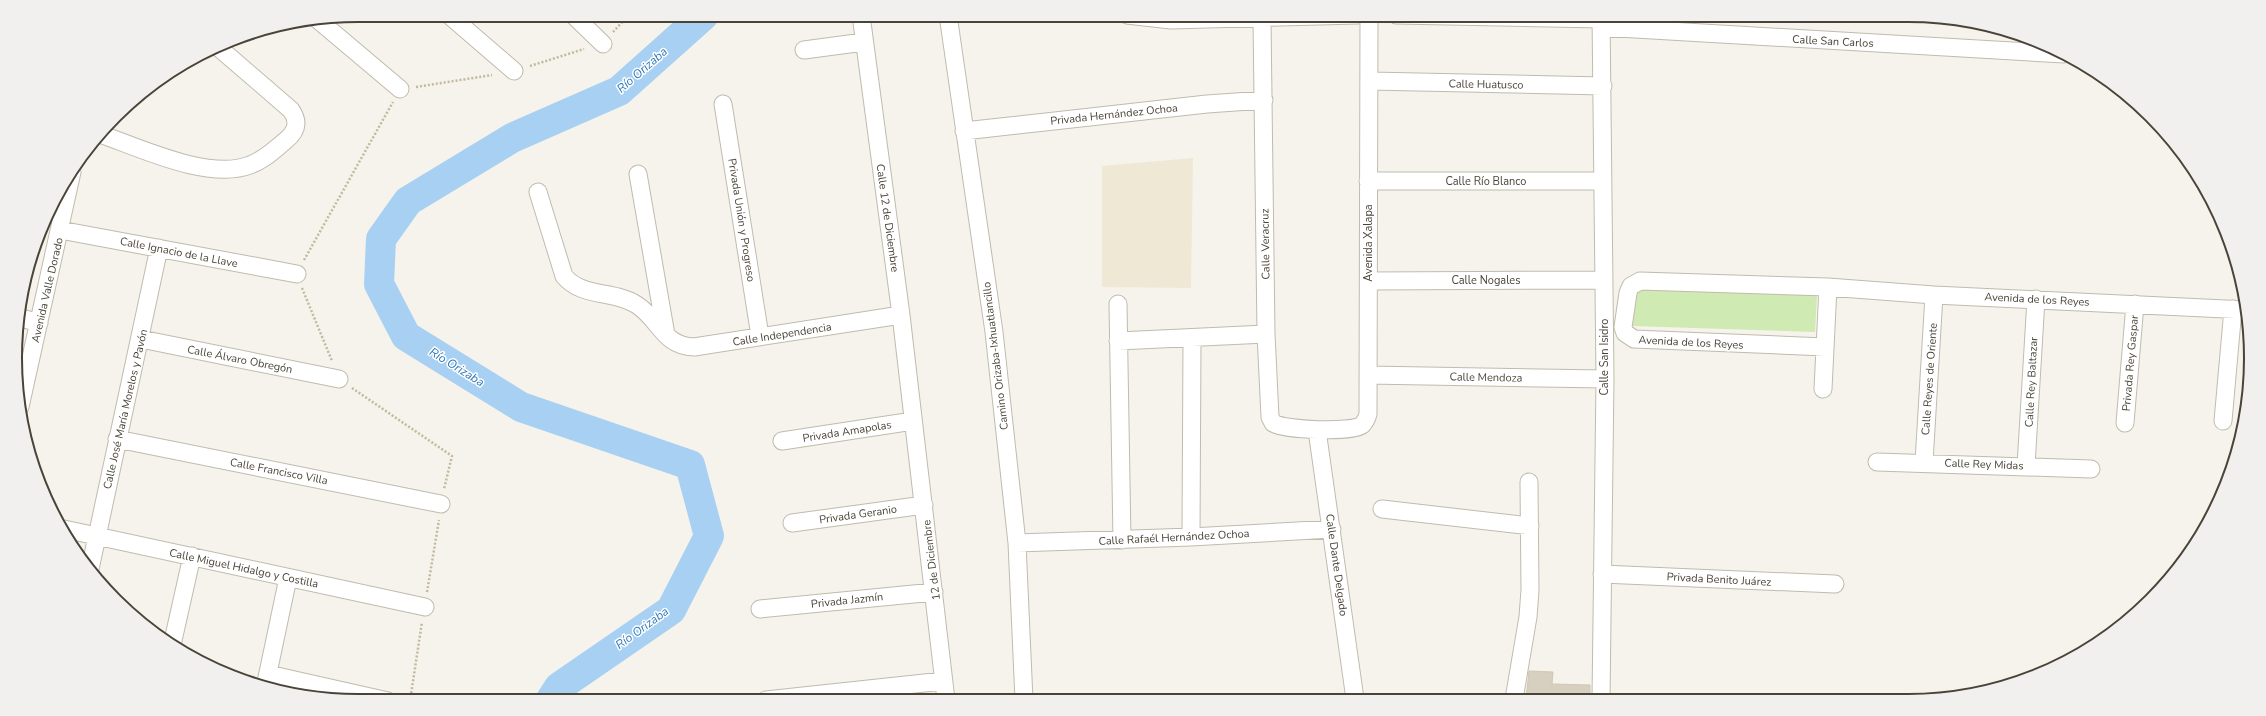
<svg xmlns="http://www.w3.org/2000/svg" width="2266" height="716" viewBox="0 0 2266 716" font-family="'Nunito Sans',sans-serif">
  <style>
    .education { fill: #efe8d4 }
    .green { fill: #cfeab3 }
    .lines { fill: none; stroke-linecap: round; stroke-linejoin: round }
    .river { stroke: #a7d0f2; stroke-width: 30 }
    .building { fill: #d7cfc0; stroke: #d3c7b3 }
    .minor-casing { stroke: #c1bbad; stroke-width: 19 }
    .path { stroke: #c4b89e; stroke-width: 2.5; stroke-dasharray: 2 2; stroke-linecap: butt }
    .minor { stroke: #fff; stroke-width: 17 }
    .labels { text-anchor: middle; stroke-width: 3; stroke-linejoin: round; paint-order: stroke }
    .street-label { font-size: 11px; fill: #4a4438; stroke: #fff }
    .water-label { font-size: 12px; font-style: italic; fill: #2e78b9; stroke: #fff }
    .rim { fill: none; stroke: #4a4438; stroke-width: 2 }
  </style>
  <rect width="100%" height="100%" fill="#f5f3eb"/>
  <path class="education" d="M1193,158L1191,288L1102,287V166Z"/>
  <path class="green" d="M1634,288L1817,295L1815,332L1633,326Z"/>
  <g class="lines">
    <path class="river" d="M550,701L559,687L671,610L709,536L690,465L521,407L406,336L379,284L381,239L408,201L512,138L619,91L704,15"/>
  </g>
  <path class="building" d="M1529,671L1553,672L1552,684L1590,685V699H1526Z"/>
  <g class="lines">
    <g class="minor-casing">
      <path id="minor" d="M449,15L514,71
        M573,15L603,44
        M861,15L901,315L946,700
        M948,15L994,332L1017,543L1024,700
        M1127,15L1171,20L1358,15
        M1396,15L1601,19
        M1601,15L1605,379L1601,699
        M317,19L400,89
        M1262,19L1266,334L1270,417L1273,423C1285,430 1351,433 1362,425C1365,422 1367,418 1368,414L1369,15
        M1601,27L2064,54
        M804,50L864,42
        M1370,81L1603,86
        M723,104L760,336
        M964,131L1207,104L1264,100
        M100,134C140,148 209,181 250,165C264,160 274,150 285,141C296,132 300,123 291,110L218,47
        M638,174L666,335
        M1368,181H1603
        M538,192L564,276C582,298 614,290 637,305C660,320 663,346 694,347L901,315
        M60,230L297,274
        M1369,281L1604,280
        M1118,304L1122,540
        M18,317L39,323
        M141,339L339,379
        M1118,341L1266,334
        M1825,347L1634,339L1625,333L1623,327L1628,293L1631,286L1640,281L1828,287L1934,295L2246,310
        M1368,375L1605,379
        M1823,389L1828,287
        M20,407L72,172
        M2223,421L2233,309
        M2125,423L2135,304
        M1317,430L1355,699
        M117,439L441,504
        M782,441L913,421
        M1877,462L2091,469
        M1924,462L1934,295
        M2026,466L2036,299
        M1382,509L1530,526
        M792,523L924,505
        M64,529L425,607
        M1191,537L1192,339
        M1017,543L1191,537L1332,529
        M90,569L159,248
        M1602,574L1835,584
        M760,609L934,592
        M172,645L192,556
        M268,674L388,701
        M265,687L288,578
        M1514,699L1528,617L1530,590L1529,482
        M766,700L943,681"/>
    </g>
    <path class="path" d="M613,32L629,15
      M530,66L584,49
      M416,87L492,75
      M304,260L393,102
      M302,288L332,361
      M352,388L452,456L444,489
      M427,592L439,520
      M410,701L422,622"/>
    <use href="#minor" class="minor"/>
  </g>
  <g class="labels">
    <g class="street-label">
      <text transform="translate(1833 41) rotate(3)" y="4">Calle San Carlos</text>
      <text transform="translate(1486 84) rotate(1)" y="4">Calle Huatusco</text>
      <text transform="translate(1114 114) rotate(-6)" y="4">Privada Hernández Ochoa</text>
      <text x="1486" y="185">Calle Río Blanco</text>
      <text transform="translate(888 218) rotate(82)" y="4">Calle 12 de Diciembre</text>
      <text transform="translate(742 220) rotate(81)" y="4">Privada Unión y Progreso</text>
      <text transform="translate(1368 243) rotate(-90)" y="4">Avenida Xalapa</text>
      <text transform="translate(1265 244) rotate(-91)" y="4">Calle Veracruz</text>
      <text transform="translate(179 252) rotate(11)" y="4">Calle Ignacio de la Llave</text>
      <text x="1486" y="284">Calle Nogales</text>
      <text transform="translate(47 290) rotate(-77)" y="4">Avenida Valle Dorado</text>
      <text transform="translate(2037 299) rotate(3)" y="4">Avenida de los Reyes</text>
      <text transform="translate(782 334) rotate(-9)" y="4">Calle Independencia</text>
      <text transform="translate(1691 342) rotate(3)" y="4">Avenida de los Reyes</text>
      <text transform="translate(995 356) rotate(-97)" y="4">Camino Orizaba-Ixhuatlancillo</text>
      <text transform="translate(1604 357) rotate(-90)" y="4">Calle San Isidro</text>
      <text transform="translate(240 359) rotate(11)" y="4">Calle Álvaro Obregón</text>
      <text transform="translate(2130 363) rotate(-85)" y="4">Privada Rey Gaspar</text>
      <text transform="translate(1486 377) rotate(1)" y="4">Calle Mendoza</text>
      <text transform="translate(1929 379) rotate(-86)" y="4">Calle Reyes de Oriente</text>
      <text transform="translate(2031 382) rotate(-87)" y="4">Calle Rey Baltazar</text>
      <text transform="translate(125 409) rotate(-77)" y="4">Calle José María Morelos y Pavón</text>
      <text transform="translate(847 431) rotate(-9)" y="4">Privada Amapolas</text>
      <text transform="translate(1984 464) rotate(2)" y="4">Calle Rey Midas</text>
      <text transform="translate(279 471) rotate(11)" y="4">Calle Francisco Villa</text>
      <text transform="translate(858 514) rotate(-8)" y="4">Privada Geranio</text>
      <text transform="translate(1174 537) rotate(-3)" y="4">Calle Rafaél Hernández Ochoa</text>
      <text transform="translate(931 560) rotate(-97)" y="4">12 de Diciembre</text>
      <text transform="translate(1337 565) rotate(82)" y="4">Calle Dante Delgado</text>
      <text transform="translate(244 568) rotate(12)" y="4">Calle Miguel Hidalgo y Costilla</text>
      <text transform="translate(1719 579) rotate(3)" y="4">Privada Benito Juárez</text>
      <text transform="translate(847 600) rotate(-6)" y="4">Privada Jazmín</text>
    </g>
    <g class="water-label">
      <text transform="translate(642 70) rotate(-41)" y="4">Río Orizaba</text>
      <text transform="translate(457 367) rotate(32)" y="4">Río Orizaba</text>
      <text transform="translate(642 628) rotate(-36)" y="4">Río Orizaba</text>
    </g>
  </g>
  <path d="M0 0H2266V716H0ZM358 22H1908A336 336 0 0 1 2244 358V358A336 336 0 0 1 1908 694H358A336 336 0 0 1 22 358V358A336 336 0 0 1 358 22Z" fill="#f1f0ef" fill-rule="evenodd"/>
  <path class="rim" d="M358 22H1908A336 336 0 0 1 2244 358V358A336 336 0 0 1 1908 694H358A336 336 0 0 1 22 358V358A336 336 0 0 1 358 22Z"/>
</svg>
